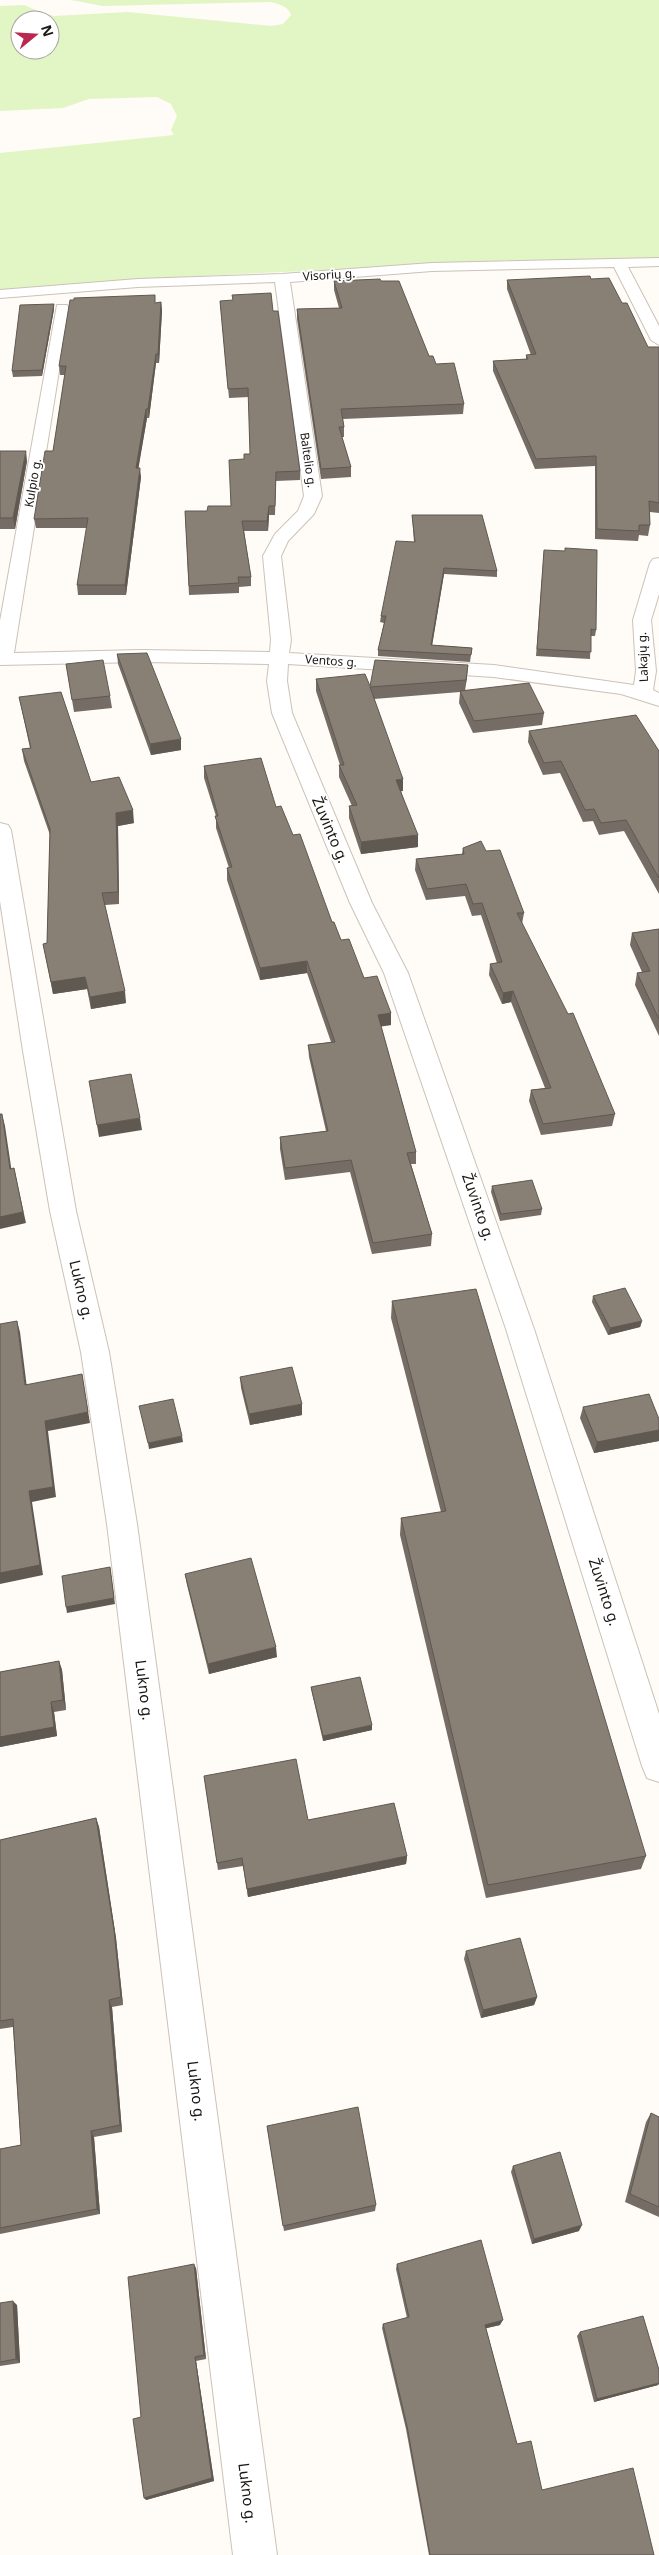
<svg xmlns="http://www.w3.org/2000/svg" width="659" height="2555" viewBox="0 0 659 2555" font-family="'Noto Sans',sans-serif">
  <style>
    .green { fill: #e2f5c4; fill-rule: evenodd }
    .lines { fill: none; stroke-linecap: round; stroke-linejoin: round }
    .street-casing { stroke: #ccc2b8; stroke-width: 2 }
    .street { fill: #fff; fill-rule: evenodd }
    .wall { fill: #756d65 }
    .shaded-wall { fill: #5f5952 }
    .building { fill: #887f75; stroke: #5f5952 }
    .labels { text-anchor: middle; stroke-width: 4; stroke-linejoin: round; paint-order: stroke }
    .far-street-label { font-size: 12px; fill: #1b1714; stroke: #fff }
    .street-label { font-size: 15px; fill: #1b1714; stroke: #fff }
  </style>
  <rect width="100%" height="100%" fill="#fffbf6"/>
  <path class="green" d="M71,0H659V261C439,267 219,270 0,290V153L174,135L171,130L177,116L171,104L157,97L89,99L63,108L0,111V6L24,5L43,13L54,16L127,12L272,26L283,24L291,15C288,6 279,4 270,2L103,6ZM20,20H50V50H20Z"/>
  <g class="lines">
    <g class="street-casing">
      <path id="street" d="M659,258V266L628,267L659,326V345L651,340L614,267L432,271L290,282L322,496L314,514L288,541L281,556L291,640L289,653L494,665L634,685L636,671L633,620L650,563L653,559L659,558V594L651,620L656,671L653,690L659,693V706L621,694L494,677L288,664L287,681L292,713L372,903L408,973L534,1329L659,1714V1782L647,1778L642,1766L506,1329L384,973L350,903L272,713L267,681L269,664L141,662L0,665V621L57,305H67L69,308L14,653L141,650L270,652L271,640L263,556L275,534L298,511L304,496L275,282L138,287L0,298V290L138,279L282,274L432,263Z
        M0,823L8,825L11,830L76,1211L109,1352L137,1524L277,2555H233L107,1524L81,1352L50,1211L23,1051L0,901Z"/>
    </g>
    <use href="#street" class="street"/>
  </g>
  <path class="wall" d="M591,279L622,303L648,347H659V513L650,512V525L648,536L639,535L638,541L595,539V466L535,469L493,371V361L526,359V355H531L507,289V280Z
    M334,281H381L429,356L436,364L464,404L463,414L343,419L344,427V437H342L351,467V477L321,479L297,319V309L339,308L334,290Z
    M220,301L273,311L300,471V480L276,481L275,515H269L268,531H244L251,577V586L239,587V593L189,595L185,511H207L231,506L244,459L250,454L249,397L229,398Z
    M161,302L162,311L159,363H156L149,418H147L138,468L141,477L126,595H78L77,585L87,528H36L34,519L53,451L65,375H60L59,366L155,303Z
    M54,309L42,376L13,377L12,371Z
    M0,451L27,461L15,529H0V530Z
    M412,515L497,571V577L444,574L432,645L472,648L470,662L378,656V650L384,623L380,622L381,616L414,542Z
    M544,550L596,630L595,636H591L590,659L536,656Z
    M117,654L181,750L151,755L118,664Z
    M66,664L110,696L112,708L74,712Z
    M467,677L465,690L544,713L542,725L473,733L459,703L460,692L374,699L403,791H401L418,847L361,854L349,818V806H352L339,777V765H340L316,691V679L370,686Z
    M19,697L91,782L134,823L118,826L119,904L105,905L126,1003L91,1009L87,989L53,994L43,944L47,943L50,835L24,761L22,749L30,748Z
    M529,731L659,751V894L624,831L599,835L593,821L583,822L560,773L543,775L528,742Z
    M204,766L276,807L293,835L332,922L341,940L364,978L391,1013V1025L381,1026L416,1152V1164H411L432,1234L431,1246L372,1254L350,1172L285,1180L280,1149V1137L326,1131L309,1057L308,1045L331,1042L307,973L260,980L227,880V868H229L216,828V816L204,778Z
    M463,848L486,851L524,913L522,924L615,1114L612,1126L541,1135L529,1101L531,1090L545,1088L511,1002L502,1004L489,975L490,964L497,963L481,915L472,916L465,896L426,900L415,870L416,859L462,854Z
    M659,929V1036L635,985L637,973L642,972L630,945L632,933Z
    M492,1186L542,1209L541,1215L500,1221L491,1192Z
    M593,1296L642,1321L640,1327L608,1335L592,1302Z
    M392,1301L646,1856L641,1869L486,1898L400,1535L401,1518L441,1512L391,1318Z
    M240,1377L302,1415L250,1425L241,1388Z
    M583,1407L659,1419V1441L594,1453L580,1418Z
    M185,1574L277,1657L209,1674L187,1585Z
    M59,1661L62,1670L66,1710L54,1712L57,1736L0,1747V1672Z
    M311,1687L372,1725V1730L323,1741L312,1693Z
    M204,1776L308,1820L407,1856L406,1864L248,1897L243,1866L218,1870Z
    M96,1818L99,1827L116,1938L123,2005L112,2007L122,2132L94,2137L100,2214L0,2234V2149L21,2145L13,2027L0,2029V1840Z
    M466,1951L537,1997L534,2005L481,2018L464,1959Z
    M651,2113L659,2117V2217L625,2202L646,2122Z
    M267,2126L376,2205L375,2211L284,2231Z
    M513,2166L579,2231L532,2244L511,2172Z
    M397,2264L500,2325L486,2328L517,2444L542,2490L654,2555H429L406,2429L382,2328L383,2324L407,2318L396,2269Z
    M196,2268L206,2359L196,2361L214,2481L146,2500L141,2417Z
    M0,2303L17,2305L20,2363L0,2366Z
    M580,2332L658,2385L594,2402L577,2336Z"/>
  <path class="shaded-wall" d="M161,302L162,311L159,363L158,354Z
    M54,304V309L42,376V370Z
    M156,354V363L149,418L148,409Z
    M146,409L147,418L137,477L136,468Z
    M26,451L27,461L15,529L13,518Z
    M140,468L141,477L126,595L125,585Z
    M269,506V515L268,531L267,521Z
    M444,568V574L431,652V645Z
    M468,665L467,677L465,691L466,680Z
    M181,739V750L151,755L150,744Z
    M403,779V791L396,792V780Z
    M133,810L134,823L118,826L119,904L118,892L116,813Z
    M418,835V847L361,854V842Z
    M307,961V973L260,980V968Z
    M85,977L87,989L53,994L51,982Z
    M125,991L126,1003L91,1009L90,997Z
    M513,991L511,1002L502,1004L503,993Z
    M391,1013V1025L378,1027V1015Z
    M2,1114L5,1126L13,1180L10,1169Z
    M140,1118L142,1130L99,1137L97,1125Z
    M14,1168L26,1223L0,1229V1217Z
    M17,1321L20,1332L28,1396L25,1385Z
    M642,1321L640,1327L608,1335L610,1328Z
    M82,1374L90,1423L48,1431L56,1497L32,1502L43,1575L0,1584V1573L29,1491L45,1421Z
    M302,1404V1415L250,1425L249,1414Z
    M659,1430V1441L594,1453L597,1442Z
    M182,1436L183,1442L149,1449L148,1443Z
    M110,1567L115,1604L67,1613L66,1607Z
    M276,1647L277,1657L209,1674L208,1664Z
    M59,1661L62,1670L66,1710L63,1700Z
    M51,1702L54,1712L57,1736L0,1747V1737Z
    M372,1725V1730L323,1741V1736Z
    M96,1818L99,1827L116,1938L123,2005L121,1997Z
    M407,1856L406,1864L248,1897L247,1889Z
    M537,1997L534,2005L481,2018L483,2010Z
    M109,2000L112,2007L122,2132L120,2125Z
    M91,2131L94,2137L100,2214L97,2209Z
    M582,2225L579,2231L532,2244L534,2239Z
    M194,2264L196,2268L206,2359L204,2355Z
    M13,2301L17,2305L20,2363L16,2359Z
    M503,2320L500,2325L483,2329L485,2325Z
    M195,2357L196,2361L214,2481L146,2500L144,2498Z
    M659,2383V2384L658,2385L594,2402L597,2399Z"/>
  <path class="building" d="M590,276L591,279L609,278L622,303H627L648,347H659V503L649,501L650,525H639V531L597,529L596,456L536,459L493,361L528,359L526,355L536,354L507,280Z
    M380,279L381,281H399L429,356H433L436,364L454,363L464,404L341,409L344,427H339L351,467L321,469L297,309L342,308L334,281Z
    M271,293L273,311H278L300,471L276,472L275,506H269L267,521H242L251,577H238L239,583L189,586L185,511H207L208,506H231L229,460L244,459V454H250L248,388L228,389L220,301L233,300L232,295Z
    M155,295V303L161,302L158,354H156L148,409H146L136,468H140L125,585H77L88,518L34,519L45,451H53L66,366H59L70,300H74V298Z
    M54,304L42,370L12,371L20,305Z
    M0,451H26L13,518H0Z
    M412,515H482L497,571L444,568L431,645L472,648L471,655L378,650L386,616H381L396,541L415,542Z
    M565,548L597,550L596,630L591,629V652L537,649L544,550L565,551Z
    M147,653L181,739L150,744L117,654Z
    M103,660L110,696L72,700L66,664Z
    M375,660L468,665L466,680L370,687L403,779L396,780L418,835L361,842L349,806L357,805L339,765H344L316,679L365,674L370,686Z
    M529,683L544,713L474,721L460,691Z
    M61,692L91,782L119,777L133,810L116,813L118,892L102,893L125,991L90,997L85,977L51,982L43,944L47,943L50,829L22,749L31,748L19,697Z
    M636,715L659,751V878L626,820L601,823L594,809L585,810L561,761L544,763L529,731Z
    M261,758L276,807L281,806L293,835L300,834L332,922H334L341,940L349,939L364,978L377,976L391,1013L378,1015L416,1152L407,1153L432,1234L373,1243L351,1160L285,1168L280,1137L328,1131L308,1045L335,1042L307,961L260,968L227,868L232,867L215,816H218L204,766Z
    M481,841L486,851L500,850L524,913H517L568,1014L573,1013L615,1114L543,1124L531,1090L551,1088L513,991L503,993L490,964L502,962L482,903L473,904L466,884L427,889L416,859L464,854L463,848Z
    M659,929V1019L637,973L650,971L632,933Z
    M131,1074L140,1118L97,1125L89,1081Z
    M0,1114H2L10,1169L14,1168L23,1212L0,1217Z
    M532,1180L542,1209L501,1214L492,1186Z
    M625,1288L642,1321L610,1328L593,1296Z
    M476,1289L646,1856L488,1885L401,1518L446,1511L392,1301Z
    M17,1321L25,1385L82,1374L88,1412L45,1421L53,1487L29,1491L40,1565L0,1573V1324Z
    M292,1367L302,1404L249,1414L240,1377Z
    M649,1394L659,1419V1430L597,1442L583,1407Z
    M173,1399L182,1436L148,1443L139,1406Z
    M251,1558L276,1647L208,1664L185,1574Z
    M110,1567L114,1598L66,1607L62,1576Z
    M59,1661L63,1700L51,1702L54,1727L0,1737V1672Z
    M360,1677L372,1725L323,1736L311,1687Z
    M296,1759L308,1820L394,1803L407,1856L247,1889L242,1858L217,1863L204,1776Z
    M96,1818L114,1930L121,1997L109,2000L120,2125L91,2131L97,2209L0,2228V2149L21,2145L13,2019L0,2021V1840Z
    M520,1938L537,1997L483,2010L466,1951Z
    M358,2107L376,2205L283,2226L267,2126Z
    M651,2113L659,2117V2207L630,2194Z
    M560,2152L582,2225L534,2239L513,2166Z
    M481,2240L503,2320L485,2325L517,2444L531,2441L542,2490L633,2468L654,2555H430L407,2426L383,2324L409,2317L397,2264Z
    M194,2264L204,2355L195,2357L212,2478L144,2498L133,2419L141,2417L128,2277Z
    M13,2301L16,2359L0,2362V2303Z
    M643,2316L659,2370V2383L597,2399L580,2332Z"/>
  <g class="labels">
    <g class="far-street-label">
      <text transform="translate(329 275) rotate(-4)" y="4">Visorių g.</text>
      <text transform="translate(308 460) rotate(82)" y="4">Baltelio g.</text>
      <text transform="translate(33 483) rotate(-80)" y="4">Kulpio g.</text>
      <text transform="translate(643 657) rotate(-92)" y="4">Lakajų g.</text>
      <text transform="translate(331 661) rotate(4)" y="4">Ventos g.</text>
    </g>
    <g class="street-label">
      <text transform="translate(330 830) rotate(67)" y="5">Žuvinto g.</text>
      <text transform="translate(478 1207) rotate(71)" y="5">Žuvinto g.</text>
      <text transform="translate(81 1290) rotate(77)" y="5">Lukno g.</text>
      <text transform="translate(604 1592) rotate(72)" y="5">Žuvinto g.</text>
      <text transform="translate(144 1690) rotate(83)" y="5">Lukno g.</text>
      <text transform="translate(196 2091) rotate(83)" y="5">Lukno g.</text>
      <text transform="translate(247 2493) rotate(83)" y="5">Lukno g.</text>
    </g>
  </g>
  <g transform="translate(35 35) rotate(72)"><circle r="24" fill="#ffffff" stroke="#a4a2a1"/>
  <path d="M0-4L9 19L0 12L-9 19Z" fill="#b92851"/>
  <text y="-8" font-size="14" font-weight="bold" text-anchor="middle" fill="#1b1714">N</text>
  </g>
</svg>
